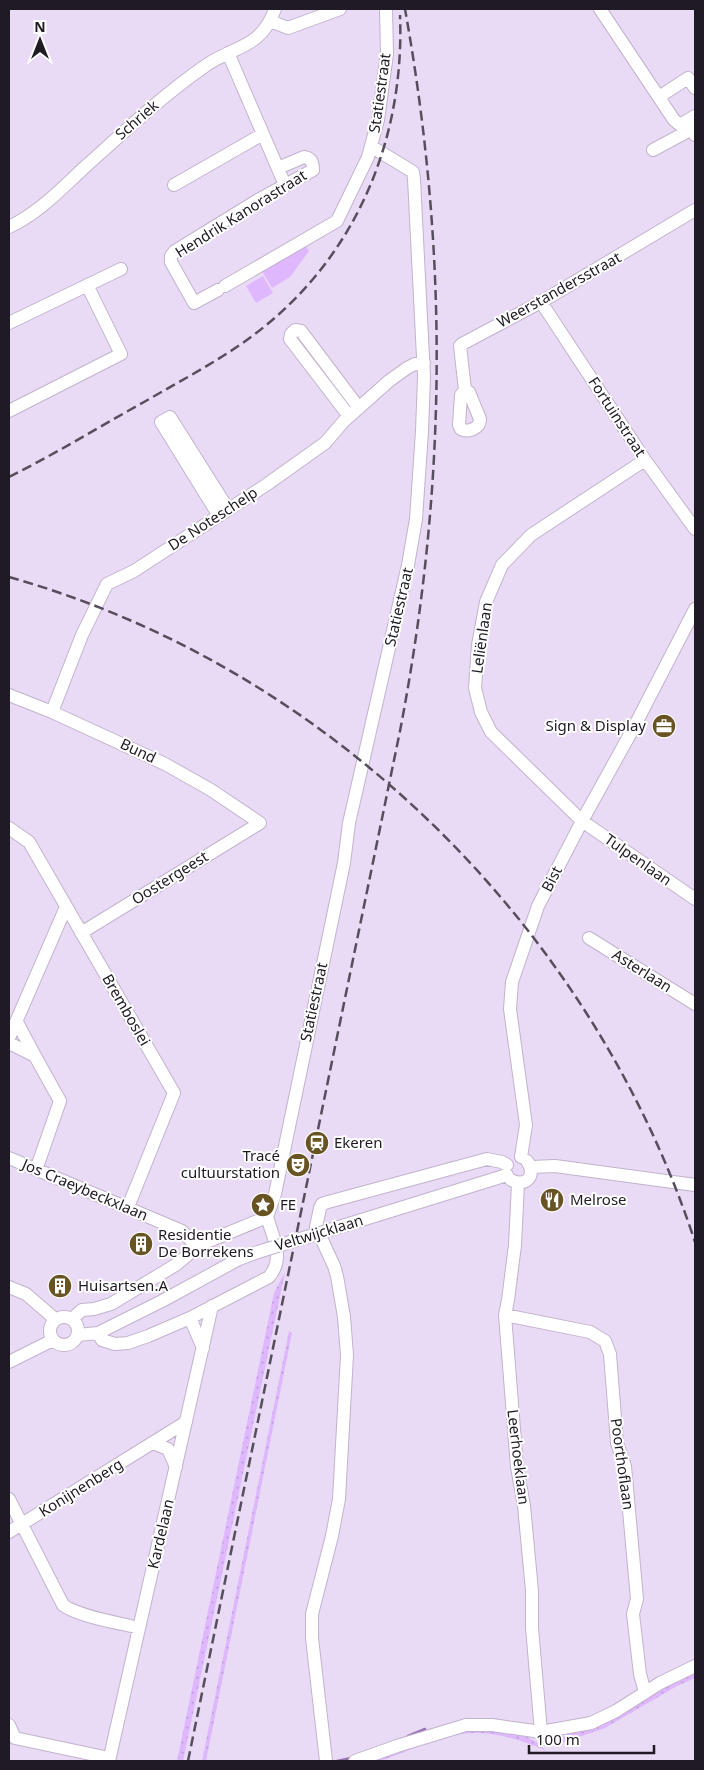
<svg xmlns="http://www.w3.org/2000/svg" width="704" height="1770" viewBox="0 0 704 1770" font-family="'Noto Sans',sans-serif">
  <style>
    .grass { fill: url(#grass-dots) }
    .park { fill: #dfb7fe }
    .lines { fill: none; stroke-linecap: round; stroke-linejoin: round }
    .stream { stroke: #9874b1; stroke-width: 2.5 }
    .minor-casing { stroke: #c2b3cd; stroke-width: 14 }
    .minor { stroke: #fff; stroke-width: 12 }
    .rail { stroke: #574e5d; stroke-width: 2.5; stroke-dasharray: 10 5; stroke-linecap: butt }
    .minor-bridge-casing { stroke: #c2b3cd; stroke-width: 14; stroke-linecap: butt }
    .minor-bridge { stroke: #fff; stroke-width: 12 }
    .labels { text-anchor: middle; stroke-width: 4; stroke-linejoin: round; paint-order: stroke }
    .street-label { font-size: 15px; fill: #201a24; stroke: #fff }
    .poi-label { font-size: 15px; fill: #201a24; stroke: #fff; text-anchor: start }
  </style>
  <defs>
    <pattern id="grass-dots" width="8" height="8" patternUnits="userSpaceOnUse" patternTransform="scale(1.25)"><rect width="8" height="8" fill="#dfb7fe"/><path d="M2 2h.1M6 6h.1" fill="none" stroke="#bf9dda" stroke-width="1.8" stroke-linecap="round"/></pattern>
  </defs>
  <rect width="100%" height="100%" fill="#e9daf5"/>
  <path class="grass" d="M285,1272L183,1761H177L274,1293Z
    M289,1331L292,1333L206,1761H202Z
    M695,1672V1678L677,1686L605,1728L559,1744L560,1740L566,1735L589,1729L657,1691Z
    M484,1730C507,1732 531,1732 546,1751C518,1737 480,1728 449,1736C425,1743 402,1753 380,1761H368L451,1732Z"/>
  <path class="park" d="M305,245L309,251L290,277L272,288L262,271Z
    M263,276L273,293L256,303L246,286Z"/>
  <g class="lines">
    <path class="stream" d="M408,1736L425,1729
      M337,1761L351,1758"/>
    <g class="minor-casing">
      <path id="minor" d="M600,9L674,120L680,125L692,129L695,135
        M270,21L288,28L340,9
        M228,53L285,185
        M659,97L688,78L695,88
        M680,125L695,116
        M653,150L692,129
        M174,185L263,134
        M9,227C39,213 62,188 86,166C124,132 162,96 205,66C235,45 261,49 275,9
        M225,286L337,221L368,157L378,120L387,54L386,9
        M218,290L194,303L171,262V256L175,251L258,200L313,170C313,163 312,158 304,157L278,168
        M541,302L645,460L695,529
        M9,323L121,269
        M465,390L469,392L480,419C480,428 469,433 461,429L459,425L461,395L465,390L460,346L462,344L541,302L695,210
        M9,411L121,354L87,285
        M349,416L290,339L291,334L295,330L301,331L359,408
        M645,460L531,535L502,565L486,602L478,645L475,688L481,712L491,732L582,821L695,899
        M219,516L161,422L170,417L228,509
        M9,695L52,712L165,764L211,790L260,823L81,933
        M52,712L82,635L107,584L134,571L266,485L325,443L344,421L389,381L407,368L415,364L424,363
        M9,828L29,842L174,1093L128,1207
        M589,938L695,1004
        M17,1022L35,1056
        M9,1038L66,907
        M9,1043L35,1056L60,1101L36,1170
        M521,1157L526,1125L510,1009L512,982L538,906L582,821L634,727L695,609
        M9,1158L182,1231L197,1247
        M532,1167L555,1166L695,1185
        M511,1180C526,1188 537,1175 527,1161
        M518,1183L515,1245L508,1300L505,1315L517,1467L524,1506L532,1591V1628L541,1732
        M267,1217L275,1194L344,863L349,823L408,565L416,519L422,431L424,377L414,179L413,172L410,170L372,147
        M339,1227L507,1175
        M9,1287L26,1294L55,1319
        M505,1315L590,1332L605,1341L610,1354L617,1443L625,1466L637,1599L633,1614L640,1674L645,1692
        M50 1331a14 14 0 1 1 28 0a14 14 0 1 1-28 0Z
        M190,1318L203,1348
        M72,1319L82,1310L94,1309L111,1304L177,1264L197,1247L209,1241L267,1217
        M98,1333L102,1340L115,1344L128,1343L148,1336L190,1318L269,1277C285,1258 273,1238 267,1217
        M78,1335L98,1333L162,1301L239,1259L258,1252
        M9,1362L53,1340
        M153,1443L168,1449L176,1467
        M9,1499L63,1605C77,1616 120,1623 139,1628
        M9,1532L186,1422
        M9,1725L15,1738L109,1758
        M109,1761L212,1306
        M326,1761L312,1638V1614L332,1536L339,1499L347,1355L344,1317L337,1276L334,1266L316,1227L320,1208L322,1204L328,1202L487,1159L502,1162L507,1165
        M355,1761L397,1746L466,1725H492L541,1732L591,1723L616,1711L660,1683L695,1666"/>
    </g>
    <use href="#minor" class="minor"/>
    <path class="rail" d="M9,477C55,454 99,427 144,402C180,381 217,362 251,337C354,261 405,142 400,15
      M9,577C329,667 592,927 695,1242
      M188,1761L400,731C447,486 449,255 405,9"/>
    <g class="minor-bridge-casing">
      <path id="minor-bridge" d="M258,1252L339,1227"/>
    </g>
    <use href="#minor-bridge" class="minor-bridge"/>
  </g>
  <defs>
    <g id="office-disc" transform="scale(1.25)"><circle r="9.5" fill="#685422" stroke="#fff"/><path d="M-6-3h4V-5.5h4V-3h4V5H-6ZM-1-4.5V-3h2v-1.5ZM-6 0V1H6V0Z" fill="#fff"/></g>
    <g id="station-disc" transform="scale(1.25)"><circle r="9.5" fill="#685422" stroke="#fff"/><path d="M-3-6H3Q5-6 5-4V2Q5 4 3 4L4.5 6H3L1.5 4h-3L-3 6H-4.5L-3 4Q-5 4-5 2V-4Q-5-6-3-6ZM-3.5-4v3h7v-3ZM-3.5 1v1.5H-2V1ZM2 1v1.5H3.5V1Z" fill="#fff"/></g>
    <g id="theatre-disc" transform="scale(1.25)"><circle r="9.5" fill="#685422" stroke="#fff"/><path d="M-5-5.5Q0-4 5-5.5V0Q5 5 0 6Q-5 5-5 0ZM-3.3-2.5H-1v1.5H-3.3ZM1-2.5H3.3v1.5H1ZM-2.8 1Q0 5.5 2.8 1Z" fill="#fff"/></g>
    <g id="restaurant-disc" transform="scale(1.25)"><circle r="9.5" fill="#685422" stroke="#fff"/><path d="M-5-6h1v4h1v-4h1v4h1v-4h1v5L-1.5 .5V6h-2V.5L-5-1ZM5-6V6H3V1.5H1.5Q1.5-4 5-6Z" fill="#fff"/></g>
    <g id="sight-disc" transform="scale(1.25)"><circle r="9.5" fill="#685422" stroke="#fff"/><path d="M0-6L1.8-2.2L6-1.7L2.9 1.2L3.7 5.4L0 3.3L-3.7 5.4L-2.9 1.2L-6-1.7L-1.8-2.2Z" fill="#fff"/></g>
    <g id="building-disc" transform="scale(1.25)"><circle r="9.5" fill="#685422" stroke="#fff"/><path d="M-4-6H4V6H1V3H-1V6H-4ZM-2.5-4.3h1.7v1.8h-1.7ZM.8-4.3h1.7v1.8H.8ZM-2.5-1h1.7V.8h-1.7ZM.8-1h1.7V.8H.8Z" fill="#fff"/></g>
  </defs>
  <g fill-rule="evenodd">
    <use href="#office-disc" x="664" y="726"/>
    <use href="#station-disc" x="317" y="1143"/>
    <use href="#theatre-disc" x="298" y="1165"/>
    <use href="#restaurant-disc" x="552" y="1200"/>
    <use href="#sight-disc" x="263" y="1205"/>
    <use href="#building-disc" x="141" y="1244"/>
    <use href="#building-disc" x="60" y="1286"/>
  </g>
  <g class="labels">
    <g class="street-label">
      <text transform="translate(380 93) rotate(-82)" y="5">Statiestraat</text>
      <text transform="translate(137 120) rotate(-41)" y="5">Schriek</text>
      <text transform="translate(241 214) rotate(-32)" y="5">Hendrik Kanorastraat</text>
      <text transform="translate(559 290) rotate(-29)" y="5">Weerstandersstraat</text>
      <text transform="translate(617 417) rotate(57)" y="5">Fortuinstraat</text>
      <text transform="translate(213 519) rotate(-33)" y="5">De Noteschelp</text>
      <text transform="translate(399 607) rotate(-77)" y="5">Statiestraat</text>
      <text transform="translate(482 638) rotate(-82)" y="5">Leliënlaan</text>
      <text transform="translate(138 751) rotate(25)" y="5">Bund</text>
      <text transform="translate(638 860) rotate(35)" y="5">Tulpenlaan</text>
      <text transform="translate(170 878) rotate(-32)" y="5">Oostergeest</text>
      <text transform="translate(552 879) rotate(-63)" y="5">Bist</text>
      <text transform="translate(642 971) rotate(32)" y="5">Asterlaan</text>
      <text transform="translate(314 1002) rotate(-78)" y="5">Statiestraat</text>
      <text transform="translate(126 1010) rotate(60)" y="5">Bremboslei</text>
      <text transform="translate(85 1190) rotate(23)" y="5">Jos Craeybeckxlaan</text>
      <text transform="translate(319 1233) rotate(-17)" y="5">Veltwijcklaan</text>
      <text transform="translate(518 1457) rotate(83)" y="5">Leerhoeklaan</text>
      <text transform="translate(622 1464) rotate(82)" y="5">Poorthoflaan</text>
      <text transform="translate(81 1488) rotate(-32)" y="5">Konijnenberg</text>
      <text transform="translate(161 1534) rotate(-77)" y="5">Kardelaan</text>
    </g>
    <g class="poi-label">
      <text x="646" y="731" text-anchor="end">Sign &amp; Display</text>
      <text x="334" y="1148">Ekeren</text>
      <text x="280" y="1161" text-anchor="end">Tracé<tspan x="280" dy="17">cultuurstation</tspan></text>
      <text x="570" y="1205">Melrose</text>
      <text x="280" y="1210">FE</text>
      <text x="158" y="1240">Residentie<tspan x="158" dy="17">De Borrekens</tspan></text>
      <text x="78" y="1291">Huisartsen.A</text>
    </g>
  </g>
  <rect width="704" height="1770" fill="none" stroke="#201a24" stroke-width="20"/>
  <g transform="translate(40 40)" stroke="#ffffff" stroke-width="4" paint-order="stroke">
  <path d="M0-4L9 19L0 12L-9 19Z" fill="#201a24"/>
  <text y="-8" font-size="14" font-weight="bold" text-anchor="middle" fill="#201a24">N</text>
  </g>
  <path d="M529 1745v8h125v-8" fill="none" stroke="#201a24" stroke-width="2.5"/>
  <text x="536" y="1745" font-size="15" fill="#201a24" stroke="#ffffff" stroke-width="4" paint-order="stroke">100 m</text>
</svg>
